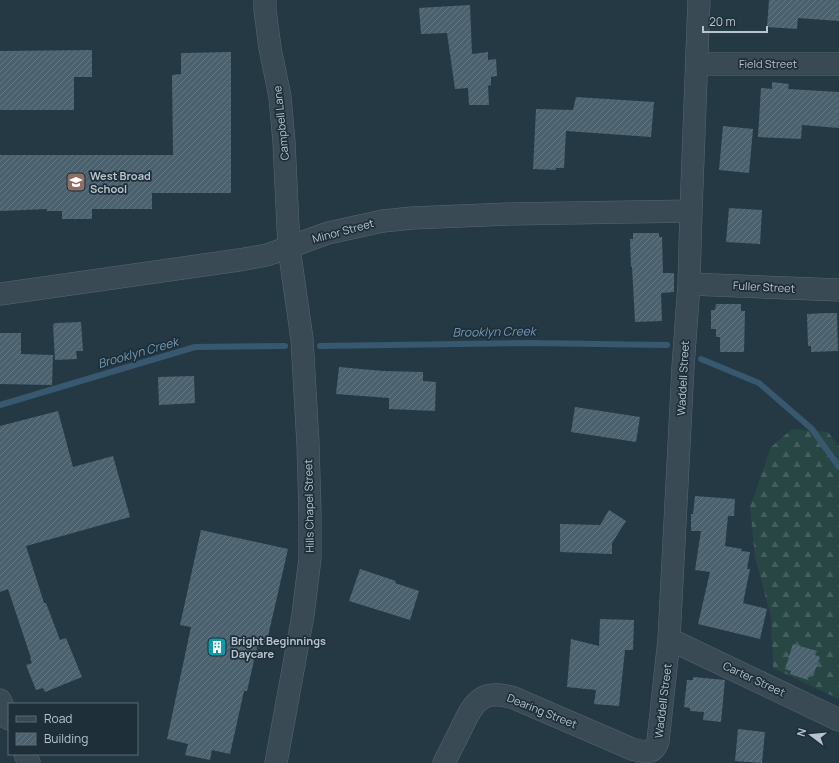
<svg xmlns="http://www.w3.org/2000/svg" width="839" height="763" viewBox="0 0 839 763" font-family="Manrope,sans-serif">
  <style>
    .forest { fill: url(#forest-firs) }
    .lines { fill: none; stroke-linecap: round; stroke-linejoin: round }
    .stream { stroke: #37586e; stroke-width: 6 }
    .building { fill: url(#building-hatch) }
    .street-casing { stroke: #586772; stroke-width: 23 }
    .street { stroke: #394a54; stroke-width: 22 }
    .labels { text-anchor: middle; stroke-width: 3.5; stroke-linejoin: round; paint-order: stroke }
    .street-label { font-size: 11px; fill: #b7c4ce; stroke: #1e2f3a }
    .poi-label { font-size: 11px; font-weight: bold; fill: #b7c4ce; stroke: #1e2f3a; text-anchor: start }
    .water-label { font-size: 12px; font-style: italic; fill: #749bb4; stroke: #1e2f3a }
  </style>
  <defs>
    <pattern id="forest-firs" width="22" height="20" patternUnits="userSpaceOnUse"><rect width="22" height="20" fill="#274644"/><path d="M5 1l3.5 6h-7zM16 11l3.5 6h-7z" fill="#445f5e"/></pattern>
    <pattern id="building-hatch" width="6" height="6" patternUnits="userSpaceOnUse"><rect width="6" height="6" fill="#4b616e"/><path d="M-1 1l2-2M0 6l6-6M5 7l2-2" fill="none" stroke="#637682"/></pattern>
  </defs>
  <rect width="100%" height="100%" fill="#253945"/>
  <path class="forest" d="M792,429L828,432L839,447V699L773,668L771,617L755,557L750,507L771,447Z"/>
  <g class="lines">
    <path class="stream" d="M320,346L529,343L667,345
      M701,359L759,383L812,429L839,467
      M0,405L195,347L285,346"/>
  </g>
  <path class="building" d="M769,0H839V21L798,18L797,29L767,27Z
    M470,5L472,54L488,52V60L496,59L497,76L491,77V85L488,86L489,105H469L468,88L455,89L447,33L421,34L419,8Z
    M92,50V77H74V110H0V51Z
    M231,52V193H152V209H92V219H62V211H47V209L0,211V155H173L172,75L181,74V53Z
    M772,82L789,84L788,89L839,92V128L802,125L801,139L758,137L761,88L772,89Z
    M576,97L654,102L651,137L566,131L564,168H556V170L533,169L536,109L573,110Z
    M723,126L753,129L749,173L719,170Z
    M729,208L762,210L760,244L726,242Z
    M633,233H659V237H662L663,273H674V292L661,293L662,321L635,322L632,267H631L630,239H633Z
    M716,304H741V311H745L744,352H720V337H716V329H711V310H715Z
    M826,313H837L838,351L811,352V346H808L807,314Z
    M81,322L83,351H76L77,359L55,360L53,325L55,323Z
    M0,333H21V354L53,355L52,385L0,384Z
    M339,367L383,371L423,372V381L436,382L435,411L389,409V398L336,394Z
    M194,376L195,403L159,405L158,377Z
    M575,407L640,417L636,442L571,432Z
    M58,411L73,467L113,456L130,517L26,546L44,603H46L60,640L66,638L82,677L45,692L43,688L36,690L26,665L32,663L30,658H31L8,589L0,592V426Z
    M695,496L735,499L734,516H728L725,546L742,549L741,551L750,552L747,569H750L743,603L767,609L760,639L698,624L710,572L695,570L701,531H691V514H693Z
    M609,510L626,521L612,543V554L560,552V524L600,525Z
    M201,530L288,549L266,645L258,643L247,691H244L230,754L212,750L210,760L185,755L188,744L167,739L191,627L180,625Z
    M360,569L396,581L395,583L419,591L410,620L349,601Z
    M600,619L634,620L633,650H625L619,706L594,704L596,690L567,687L571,639L599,646Z
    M793,644L817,651L815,655L820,657L813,676L809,675L808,680L790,674L791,671L785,669Z
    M693,677L725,680L721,722L703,720L704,712L690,711V708L684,707L687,680H693Z
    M738,729L765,732L762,763L735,761Z"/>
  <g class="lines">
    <g class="street-casing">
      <path id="street" d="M265,0V10L270,48L280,97L284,142L289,248L302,339L308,444L310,514V558L303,615L276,763
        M697,64H839
        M689,284L839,290
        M0,294L239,260L267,255L328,233L383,221L412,218L509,214L691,211
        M669,639L839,720
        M0,700L9,719
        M25,754L29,763
        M444,763C450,751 456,739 462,727C474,701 483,688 514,698L632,749C644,752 654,755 658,741L669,639L683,367L689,284L691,211L699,0"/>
    </g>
    <use href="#street" class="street"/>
  </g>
  <defs>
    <g id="school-square" transform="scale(1)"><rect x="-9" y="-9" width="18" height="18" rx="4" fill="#8d6e63" stroke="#1e2f3a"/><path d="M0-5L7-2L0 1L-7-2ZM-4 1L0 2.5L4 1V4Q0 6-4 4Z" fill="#fff"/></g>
    <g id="building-square" transform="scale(1)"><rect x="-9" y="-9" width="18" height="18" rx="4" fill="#0f9aa8" stroke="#1e2f3a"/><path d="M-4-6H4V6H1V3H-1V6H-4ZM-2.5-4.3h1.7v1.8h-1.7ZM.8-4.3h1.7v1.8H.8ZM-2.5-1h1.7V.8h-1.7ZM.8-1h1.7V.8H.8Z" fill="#fff"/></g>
  </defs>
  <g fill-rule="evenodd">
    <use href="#school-square" x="76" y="182"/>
    <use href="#building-square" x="217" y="647"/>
  </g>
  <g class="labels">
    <g class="street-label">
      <text x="768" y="68">Field Street</text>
      <text transform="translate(281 123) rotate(-96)" y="4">Campbell Lane</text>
      <text transform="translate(343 231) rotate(-15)" y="4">Minor Street</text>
      <text transform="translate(764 287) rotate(3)" y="4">Fuller Street</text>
      <text transform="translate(683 378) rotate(-87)" y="4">Waddell Street</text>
      <text transform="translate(309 506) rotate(-91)" y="4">Hills Chapel Street</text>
      <text transform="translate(754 679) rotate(25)" y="4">Carter Street</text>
      <text transform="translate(663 701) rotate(-83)" y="4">Waddell Street</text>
      <text transform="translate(542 711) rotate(22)" y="4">Dearing Street</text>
    </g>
    <g class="poi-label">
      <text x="90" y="180">West Broad<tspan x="90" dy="13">School</tspan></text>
      <text x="231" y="645">Bright Beginnings<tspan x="231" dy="13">Daycare</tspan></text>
    </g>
    <g class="water-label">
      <text transform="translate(494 332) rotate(-1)" y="4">Brooklyn Creek</text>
      <text transform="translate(138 353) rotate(-16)" y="4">Brooklyn Creek</text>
    </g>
  </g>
  <rect x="8" y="703" width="130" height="52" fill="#1e2f3a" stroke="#5b6b75"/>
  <rect x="16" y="716" width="20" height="6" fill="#394a54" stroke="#5b6b75"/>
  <text x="44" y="723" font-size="12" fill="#b7c4ce">Road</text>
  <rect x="16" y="733" width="20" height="12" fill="url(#building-hatch)" stroke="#5b6b75"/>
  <text x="44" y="743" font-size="12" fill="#b7c4ce">Building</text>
  <g transform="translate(811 735) rotate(286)" stroke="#1e2f3a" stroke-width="3" paint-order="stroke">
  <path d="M0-3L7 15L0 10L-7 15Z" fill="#b7c4ce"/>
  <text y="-6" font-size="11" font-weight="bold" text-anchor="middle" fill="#b7c4ce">N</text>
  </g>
  <path d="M703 26v6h64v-6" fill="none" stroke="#b7c4ce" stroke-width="2"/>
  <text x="709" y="26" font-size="12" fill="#b7c4ce" stroke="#1e2f3a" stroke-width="3" paint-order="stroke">20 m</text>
</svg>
